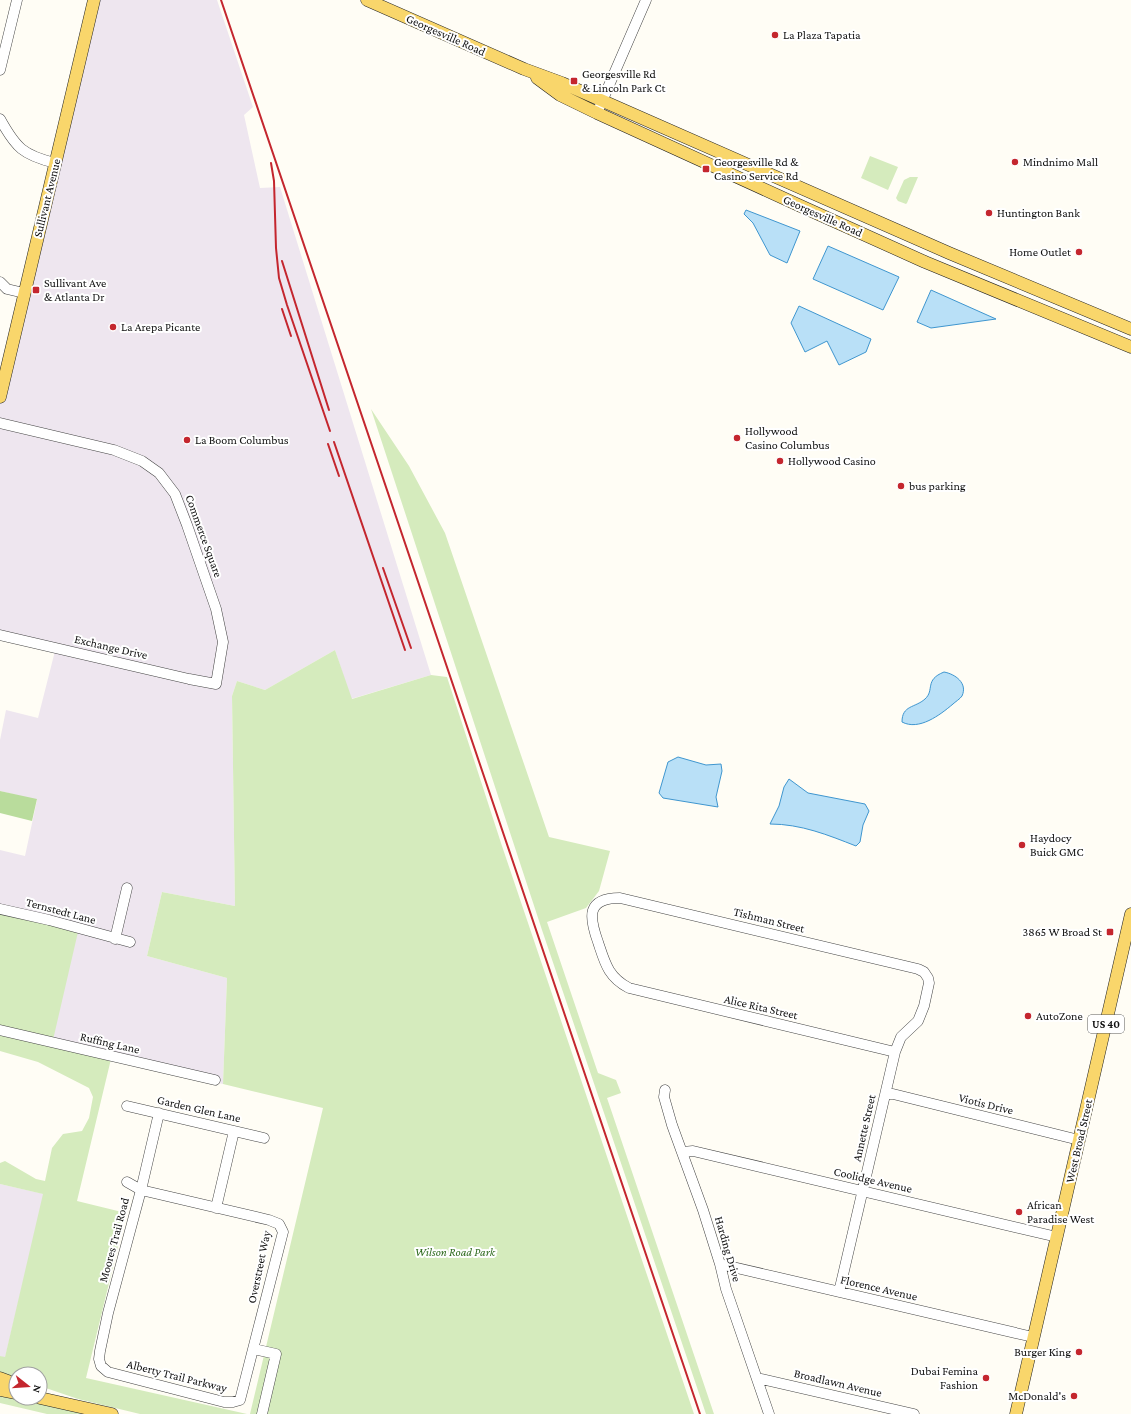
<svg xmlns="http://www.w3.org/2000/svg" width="1131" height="1414" viewBox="0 0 1131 1414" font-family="'Crimson Pro',serif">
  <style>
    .industrial { fill: #eee6ef }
    .green { fill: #d5ebbd }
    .forest { fill: #b9dc9c }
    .water { fill: #b9e0f7; stroke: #3f96cf }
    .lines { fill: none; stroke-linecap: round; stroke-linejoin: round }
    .minor-casing { stroke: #444; stroke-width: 11 }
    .major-casing { stroke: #222; stroke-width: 13 }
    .minor { stroke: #fff; stroke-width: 10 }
    .major { stroke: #f9d66b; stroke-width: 12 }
    .rail { stroke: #c4262e; stroke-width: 2 }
    .poi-dot { fill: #c4262e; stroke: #fff; stroke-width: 1.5 }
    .labels { text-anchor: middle; stroke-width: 4; stroke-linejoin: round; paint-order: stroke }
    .shield { fill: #fff; stroke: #585858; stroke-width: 1 }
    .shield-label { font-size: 11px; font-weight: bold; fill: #111 }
    .street-label { font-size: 12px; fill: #111; stroke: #fff }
    .poi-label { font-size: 12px; fill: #111; stroke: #fff; text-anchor: start }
    .park-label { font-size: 12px; font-style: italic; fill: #2f6b1f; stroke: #fff }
  </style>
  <rect width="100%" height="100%" fill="#fffdf5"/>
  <path class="industrial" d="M96,0H217L253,107L244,115L260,188L280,187L431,675L351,699L335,650L265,690L237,681L232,696L235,906L162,892L147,956L227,978L223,1084L51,1046L0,912V850L25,856L37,800L0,791V740L6,710L38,718L55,651L0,638V405Z
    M0,1184L44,1194L5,1358L0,1356Z"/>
  <path class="green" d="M870,156L898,167L888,190L861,178Z
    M910,177H918L907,203L906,204L898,201L896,198L904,180Z
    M371,409L409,466L445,533L549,837L610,851L599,891L586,908L547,922L598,1073L616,1080L621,1093L607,1098L714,1414H706L542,930Z
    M335,650L352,699L431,675L447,677L502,846L694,1414H250L323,1108L223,1084L227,978L147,956L162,892L235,906L232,696L237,681L265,690Z
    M0,912L78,932L53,1040L0,1028Z
    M0,1033L111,1059L77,1201L126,1213L86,1378L247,1414H140L78,1399L40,1386V1374H16V1378L0,1372V1356L5,1357L43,1194L0,1184V1163L5,1161L36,1179L45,1181L52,1148L63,1134L82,1131L89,1118L93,1097L89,1088L38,1062L0,1051Z
    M0,1394L86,1414H47L0,1403Z"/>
  <path class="forest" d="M0,791L37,799L32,821L0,813Z"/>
  <path class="water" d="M746,210L800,231L787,263L770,255L753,223L744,214Z
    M828,246L899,277L883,310L813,279Z
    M931,290L996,319L931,328L917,322Z
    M799,306L871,339L866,352L839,365L827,341L805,352L791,323Z
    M944,672C955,674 968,683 962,696C960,699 955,702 953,704C940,715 919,731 902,722C902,705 915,708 925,699C935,690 924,680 944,672Z
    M678,757L706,765L721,764L722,771L716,797L718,807L663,798L659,793L668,762Z
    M789,779L808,793L865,804L869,811L863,825L860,842L856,846C828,835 801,824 770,824L779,806L784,787Z"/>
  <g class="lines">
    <g class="minor-casing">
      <path id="minor" d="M0,70L17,0
        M597,113L646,0
        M0,119C16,148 23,155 55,163
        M0,282L7,289L24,293
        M0,423L114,450L142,461L159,473L175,494L187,525L216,609L223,642L216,684L189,679L0,635
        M0,909L49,920L130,942
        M115,939L127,888
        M0,1030L215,1080
        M665,1090L664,1097L672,1125L703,1210L720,1264L726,1289L769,1414
        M886,1094H893L1079,1140
        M127,1106L264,1138
        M683,1152L693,1151L1057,1237
        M127,1182L141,1190L269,1220L279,1224L283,1232L240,1400L233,1402H224L108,1372L101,1366L99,1359L100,1351L108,1313L141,1190L159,1113
        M216,1208L234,1131
        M720,1264L1033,1337
        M839,1292L895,1052L901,1037L918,1021L924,1006L929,983L928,978L924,972L918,969L620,898C586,898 589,917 598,942C605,963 608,977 629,988L895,1052
        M254,1349L276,1354L262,1414
        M757,1378L914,1414"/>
    </g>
    <g class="major-casing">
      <path id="major" d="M367,0L524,69L562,83L949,253L1131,329
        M537,78L560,95L597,113L805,208L925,262L1131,347
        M0,397L94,0
        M0,1378L16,1384
        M0,1390L16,1393
        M40,1398L112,1414
        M1016,1414L1131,914"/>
    </g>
    <use href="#minor" class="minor"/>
    <use href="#major" class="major"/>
    <path class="rail" d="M221,0L700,1414
      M271,163L274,181L276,248L279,278L287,305L330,431
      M282,261L329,410
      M282,309L291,336
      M334,442L405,650
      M328,444L339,476
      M383,568L411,648"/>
  </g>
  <g class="poi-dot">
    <circle cx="775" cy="35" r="4"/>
    <rect x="570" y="77" width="8" height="8" rx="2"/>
    <circle cx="1015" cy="162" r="4"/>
    <rect x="702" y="165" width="8" height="8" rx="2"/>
    <circle cx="989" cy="213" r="4"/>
    <circle cx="1079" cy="252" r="4"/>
    <rect x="32" y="286" width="8" height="8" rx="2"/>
    <circle cx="113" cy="327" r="4"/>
    <circle cx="737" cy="438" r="4"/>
    <circle cx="187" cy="440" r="4"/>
    <circle cx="780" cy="461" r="4"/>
    <circle cx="901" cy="486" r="4"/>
    <circle cx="1022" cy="845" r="4"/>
    <rect x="1106" y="928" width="8" height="8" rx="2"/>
    <circle cx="1028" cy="1016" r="4"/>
    <circle cx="1019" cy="1212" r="4"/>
    <circle cx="1079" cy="1352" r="4"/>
    <circle cx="986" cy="1378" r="4"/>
    <circle cx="1074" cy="1396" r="4"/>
  </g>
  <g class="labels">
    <rect class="shield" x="1088" y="1015" width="36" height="18" rx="3"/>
    <g class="shield-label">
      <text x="1106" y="1028">US 40</text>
    </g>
    <g class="street-label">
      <text transform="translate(446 35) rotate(24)" y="4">Georgesville Road</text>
      <text transform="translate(47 198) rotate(-76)" y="4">Sullivant Avenue</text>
      <text transform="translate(823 216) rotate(24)" y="4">Georgesville Road</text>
      <text transform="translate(204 536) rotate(70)" y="4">Commerce Square</text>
      <text transform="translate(111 647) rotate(13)" y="4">Exchange Drive</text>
      <text transform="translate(61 911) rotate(15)" y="4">Ternstedt Lane</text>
      <text transform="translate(769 920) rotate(14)" y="4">Tishman Street</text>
      <text transform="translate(761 1007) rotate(13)" y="4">Alice Rita Street</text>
      <text transform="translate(110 1043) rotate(13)" y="4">Ruffing Lane</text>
      <text transform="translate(986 1104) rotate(14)" y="4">Viotis Drive</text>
      <text transform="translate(199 1109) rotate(13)" y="4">Garden Glen Lane</text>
      <text transform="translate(864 1128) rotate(-77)" y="4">Annette Street</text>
      <text transform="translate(1079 1141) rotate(-77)" y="4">West Broad Street</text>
      <text transform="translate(873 1180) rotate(13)" y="4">Coolidge Avenue</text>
      <text transform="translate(114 1240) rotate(-75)" y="4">Moores Trail Road</text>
      <text transform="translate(728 1249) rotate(74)" y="4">Harding Drive</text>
      <text transform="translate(259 1267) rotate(-78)" y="4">Overstreet Way</text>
      <text transform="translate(879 1288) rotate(13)" y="4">Florence Avenue</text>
      <text transform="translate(177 1376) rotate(14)" y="4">Alberty Trail Parkway</text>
      <text transform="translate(838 1383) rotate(13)" y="4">Broadlawn Avenue</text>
    </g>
    <g class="poi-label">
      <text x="783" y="39">La Plaza Tapatia</text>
      <text x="582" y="78">Georgesville Rd<tspan x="582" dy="14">&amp; Lincoln Park Ct</tspan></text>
      <text x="714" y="166">Georgesville Rd &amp;<tspan x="714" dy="14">Casino Service Rd</tspan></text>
      <text x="1023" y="166">Mindnimo Mall</text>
      <text x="997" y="217">Huntington Bank</text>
      <text x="1071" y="256" text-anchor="end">Home Outlet</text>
      <text x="44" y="287">Sullivant Ave<tspan x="44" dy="14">&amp; Atlanta Dr</tspan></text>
      <text x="121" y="331">La Arepa Picante</text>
      <text x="745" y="435">Hollywood<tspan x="745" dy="14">Casino Columbus</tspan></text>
      <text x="195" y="444">La Boom Columbus</text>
      <text x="788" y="465">Hollywood Casino</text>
      <text x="909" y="490">bus parking</text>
      <text x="1030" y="842">Haydocy<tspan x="1030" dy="14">Buick GMC</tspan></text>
      <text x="1102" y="936" text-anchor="end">3865 W Broad St</text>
      <text x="1036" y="1020">AutoZone</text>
      <text x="1027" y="1209">African<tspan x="1027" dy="14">Paradise West</tspan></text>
      <text x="1071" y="1356" text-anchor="end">Burger King</text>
      <text x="978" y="1375" text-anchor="end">Dubai Femina<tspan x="978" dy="14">Fashion</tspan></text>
      <text x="1066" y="1400" text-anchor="end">McDonald's</text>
    </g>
    <g class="park-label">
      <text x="455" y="1256">Wilson Road Park</text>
    </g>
  </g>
  <g transform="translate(28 1386) rotate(107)"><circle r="19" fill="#ffffff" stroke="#a0a0a0"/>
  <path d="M0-3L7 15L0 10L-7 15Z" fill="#c4262e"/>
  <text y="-6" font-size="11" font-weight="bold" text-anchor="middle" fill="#111111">N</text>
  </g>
</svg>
